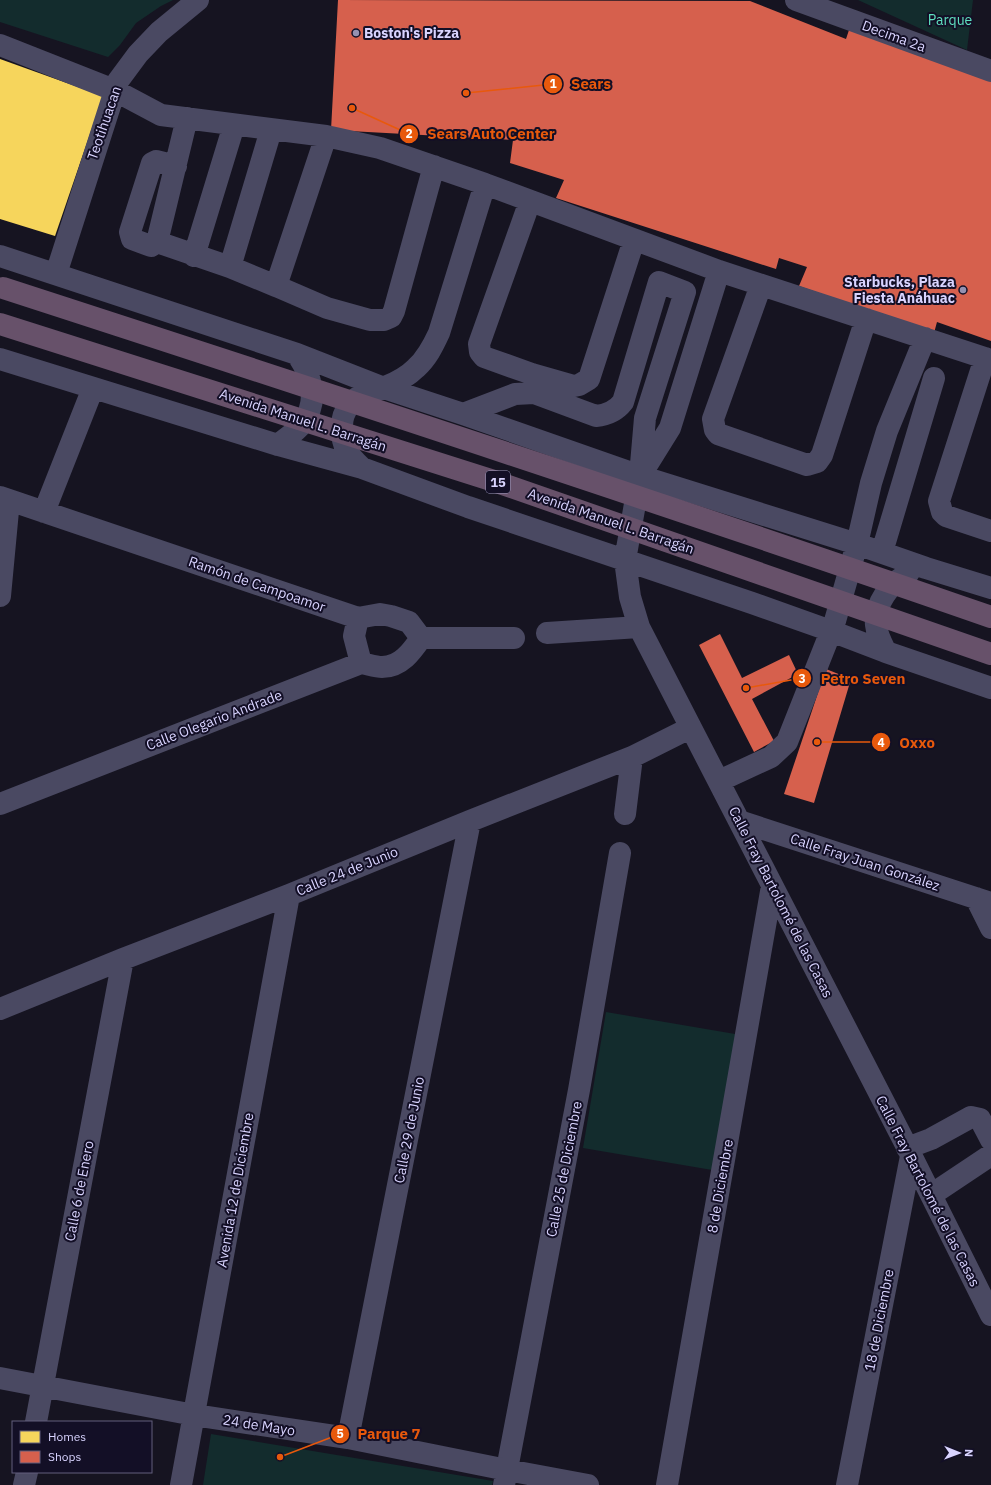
<svg xmlns="http://www.w3.org/2000/svg" width="991" height="1485" viewBox="0 0 991 1485" font-family="'IBM Plex Sans',sans-serif">
  <style>
    .green { fill: #132c2d }
    .homes { fill: #f6d55c }
    .shops { fill: #d6604d }
    .lines { fill: none; stroke-linecap: round; stroke-linejoin: round }
    .minor { stroke: #4a4962; stroke-width: 22 }
    .highway-bridge { stroke: #67516a; stroke-width: 22 }
    .poi-dot { fill: #9591b1; stroke: #130f26; stroke-width: 1.5 }
    .labels { text-anchor: middle; stroke-width: 4; stroke-linejoin: round; paint-order: stroke }
    .shield { fill: #130f26; stroke: #9e99be; stroke-width: 1 }
    .shield-label { font-size: 13px; font-weight: bold; fill: #d9d4ff }
    .park-label { font-size: 14px; fill: #5fe0c0; stroke: #130f26 }
    .poi-label { font-size: 14px; font-weight: bold; fill: #d9d4ff; stroke: #130f26; text-anchor: start }
    .street-label { font-size: 14px; fill: #d9d4ff; stroke: #130f26 }
    .leader { fill: none; stroke: #e8590c; stroke-width: 1.5 }
    .callout-dot { fill: #e8590c; stroke: #130f26; stroke-width: 1.5 }
    .mark-label { font-size: 12px; text-anchor: middle; font-weight: bold; fill: #fff }
    .callout-label { font-size: 15px; text-anchor: middle; font-weight: bold; fill: #e8590c; stroke: #130f26; stroke-width: 4; stroke-linejoin: round; paint-order: stroke }
  </style>
  <rect width="100%" height="100%" fill="#161421"/>
  <path class="green" d="M0,0H173L161,6L136,23L120,45L108,57L0,22Z
    M858,0H973L967,50Z
    M606,1012L741,1035L718,1171L583,1148Z
    M211,1434L493,1481L492,1485H203Z"/>
  <path class="homes" d="M0,59L103,96L55,236L0,219Z"/>
  <path class="shops" d="M338,0L750,1L846,39L851,24L991,72V341L937,322L934,333L799,286L807,267L779,258L776,269L556,198L564,180L510,163L513,140L331,130Z
    M720,634L742,678L789,655L798,674L752,699L774,741L754,752L699,645Z
    M826,669L851,679L814,803L784,794Z"/>
  <g class="lines">
    <path class="minor" d="M796,0L991,71
      M0,45L114,90L161,115L326,136L380,148L485,184L719,271L991,360
      M326,136L276,286L327,308L370,320H384L391,317L394,311L434,166
      M176,166L156,161L152,163L130,232L132,239L151,246L157,242L187,118
      M530,201L479,344L480,352L484,357L532,374L574,386L579,385L589,379L634,240
      M157,242L230,267L271,130
      M0,256L297,354L384,388L463,414L640,476L857,544L926,568L991,588
      M194,256L234,125
      M230,267L276,286
      M56,274L118,81L138,54L159,32L198,0
      M761,285L713,419L715,430L718,434L807,465L817,462L822,455L866,319
      M985,358L939,501L942,512L946,516L991,531
      M0,359L278,445L362,468L468,507L752,603L831,631L886,652L991,688
      M463,414L515,394L534,393L596,416C607,415 616,411 623,402L659,282L685,292L645,418L640,476L625,560L630,597L639,627L906,1145L991,1315
      M278,445C286,438 296,432 302,424C320,401 311,375 297,354
      M362,468C348,455 341,446 342,426C342,410 353,398 367,392C373,390 379,390 385,387C395,383 408,376 416,368C427,358 433,346 439,333L485,184
      M642,473L670,428L719,271
      M0,497L358,618L380,614L391,616L409,622L421,638H514
      M44,512L93,388
      M882,552L934,378
      M0,596L9,500
      M358,618L354,636L361,663
      M547,633L639,627
      M886,652C882,644 877,635 876,625C874,605 890,582 908,574
      M719,781L771,757L787,742L835,621L857,544L871,483L887,431L925,338
      M0,804L361,663C367,664 376,667 382,667C401,667 412,651 421,638
      M625,814L632,757
      M739,821L991,903
      M976,898L991,928
      M0,1009L123,959L289,895L470,821L632,757L690,728
      M907,1148L931,1139L971,1117L980,1119L991,1140
      M931,1195L991,1155
      M0,1378L194,1415L348,1438L507,1470L588,1485
      M36,1422L123,959
      M348,1438L470,821
      M24,1485L27,1472
      M181,1485L289,895
      M504,1485L579,1090L620,853
      M667,1485L772,886
      M847,1485L911,1156"/>
    <path class="highway-bridge" d="M3,288C333,395 663,503 991,617
      M0,324L494,481L991,654"/>
  </g>
  <g class="poi-dot">
    <circle cx="356" cy="33" r="4"/>
    <circle cx="963" cy="290" r="4"/>
  </g>
  <g class="labels">
    <rect class="shield" x="486" y="471" width="24" height="22" rx="3"/>
    <g class="shield-label">
      <text x="498" y="487">15</text>
    </g>
    <g class="park-label">
      <text x="950" y="25">Parque</text>
    </g>
    <g class="poi-label">
      <text x="364" y="38">Boston's Pizza</text>
      <text x="955" y="287" text-anchor="end">Starbucks, Plaza<tspan x="955" dy="16">Fiesta Anáhuac</tspan></text>
    </g>
    <g class="street-label">
      <text transform="translate(894 36) rotate(20)" y="5">Decima 2a</text>
      <text transform="translate(104 123) rotate(-71)" y="5">Teotihuacan</text>
      <text transform="translate(303 420) rotate(18)" y="5">Avenida Manuel L. Barragán</text>
      <text transform="translate(611 521) rotate(19)" y="5">Avenida Manuel L. Barragán</text>
      <text transform="translate(257 584) rotate(19)" y="5">Ramón de Campoamor</text>
      <text transform="translate(214 720) rotate(-21)" y="5">Calle Olegario Andrade</text>
      <text transform="translate(865 862) rotate(18)" y="5">Calle Fray Juan González</text>
      <text transform="translate(347 871) rotate(-22)" y="5">Calle 24 de Junio</text>
      <text transform="translate(781 902) rotate(63)" y="5">Calle Fray Bartolomé de las Casas</text>
      <text transform="translate(409 1130) rotate(-79)" y="5">Calle 29 de Junio</text>
      <text transform="translate(564 1169) rotate(-79)" y="5">Calle 25 de Diciembre</text>
      <text transform="translate(720 1186) rotate(-80)" y="5">8 de Diciembre</text>
      <text transform="translate(235 1190) rotate(-80)" y="5">Avenida 12 de Diciembre</text>
      <text transform="translate(79 1191) rotate(-79)" y="5">Calle 6 de Enero</text>
      <text transform="translate(928 1191) rotate(63)" y="5">Calle Fray Bartolomé de las Casas</text>
      <text transform="translate(879 1320) rotate(-79)" y="5">18 de Diciembre</text>
      <text transform="translate(259 1425) rotate(9)" y="5">24 de Mayo</text>
    </g>
  </g>
  <path class="leader" d="M466 93L553 84M352 108L409 134M746 688L802 678M817 742L881 742M280 1457L340 1434"/>
  <g class="callout-dot">
    <circle cx="466" cy="93" r="4"/>
    <circle cx="352" cy="108" r="4"/>
    <circle cx="746" cy="688" r="4"/>
    <circle cx="817" cy="742" r="4"/>
    <circle cx="280" cy="1457" r="4"/>
    <circle cx="553" cy="84" r="10"/>
    <circle cx="409" cy="134" r="10"/>
    <circle cx="802" cy="678" r="10"/>
    <circle cx="881" cy="742" r="10"/>
    <circle cx="340" cy="1434" r="10"/>
  </g>
  <g class="mark-label">
    <text x="553" y="88">1</text>
    <text x="409" y="138">2</text>
    <text x="802" y="683">3</text>
    <text x="881" y="747">4</text>
    <text x="340" y="1438">5</text>
  </g>
  <g class="callout-label">
    <text x="591" y="89">Sears</text>
    <text x="491" y="139">Sears Auto Center</text>
    <text x="863" y="684">Petro Seven</text>
    <text x="917" y="748">Oxxo</text>
    <text x="389" y="1439">Parque 7</text>
  </g>
  <rect x="12" y="1421" width="140" height="52" fill="#130f26" stroke="#625e7d"/>
  <rect x="20" y="1431" width="20" height="12" fill="#f6d55c" stroke="#625e7d"/>
  <text x="48" y="1441" font-size="12" fill="#d9d4ff">Homes</text>
  <rect x="20" y="1451" width="20" height="12" fill="#d6604d" stroke="#625e7d"/>
  <text x="48" y="1461" font-size="12" fill="#d9d4ff">Shops</text>
  <g transform="translate(959 1453) rotate(91)" stroke="#130f26" stroke-width="3" paint-order="stroke">
  <path d="M0-3L7 15L0 10L-7 15Z" fill="#d9d4ff"/>
  <text y="-6" font-size="11" font-weight="bold" text-anchor="middle" fill="#d9d4ff">N</text>
  </g>
</svg>
